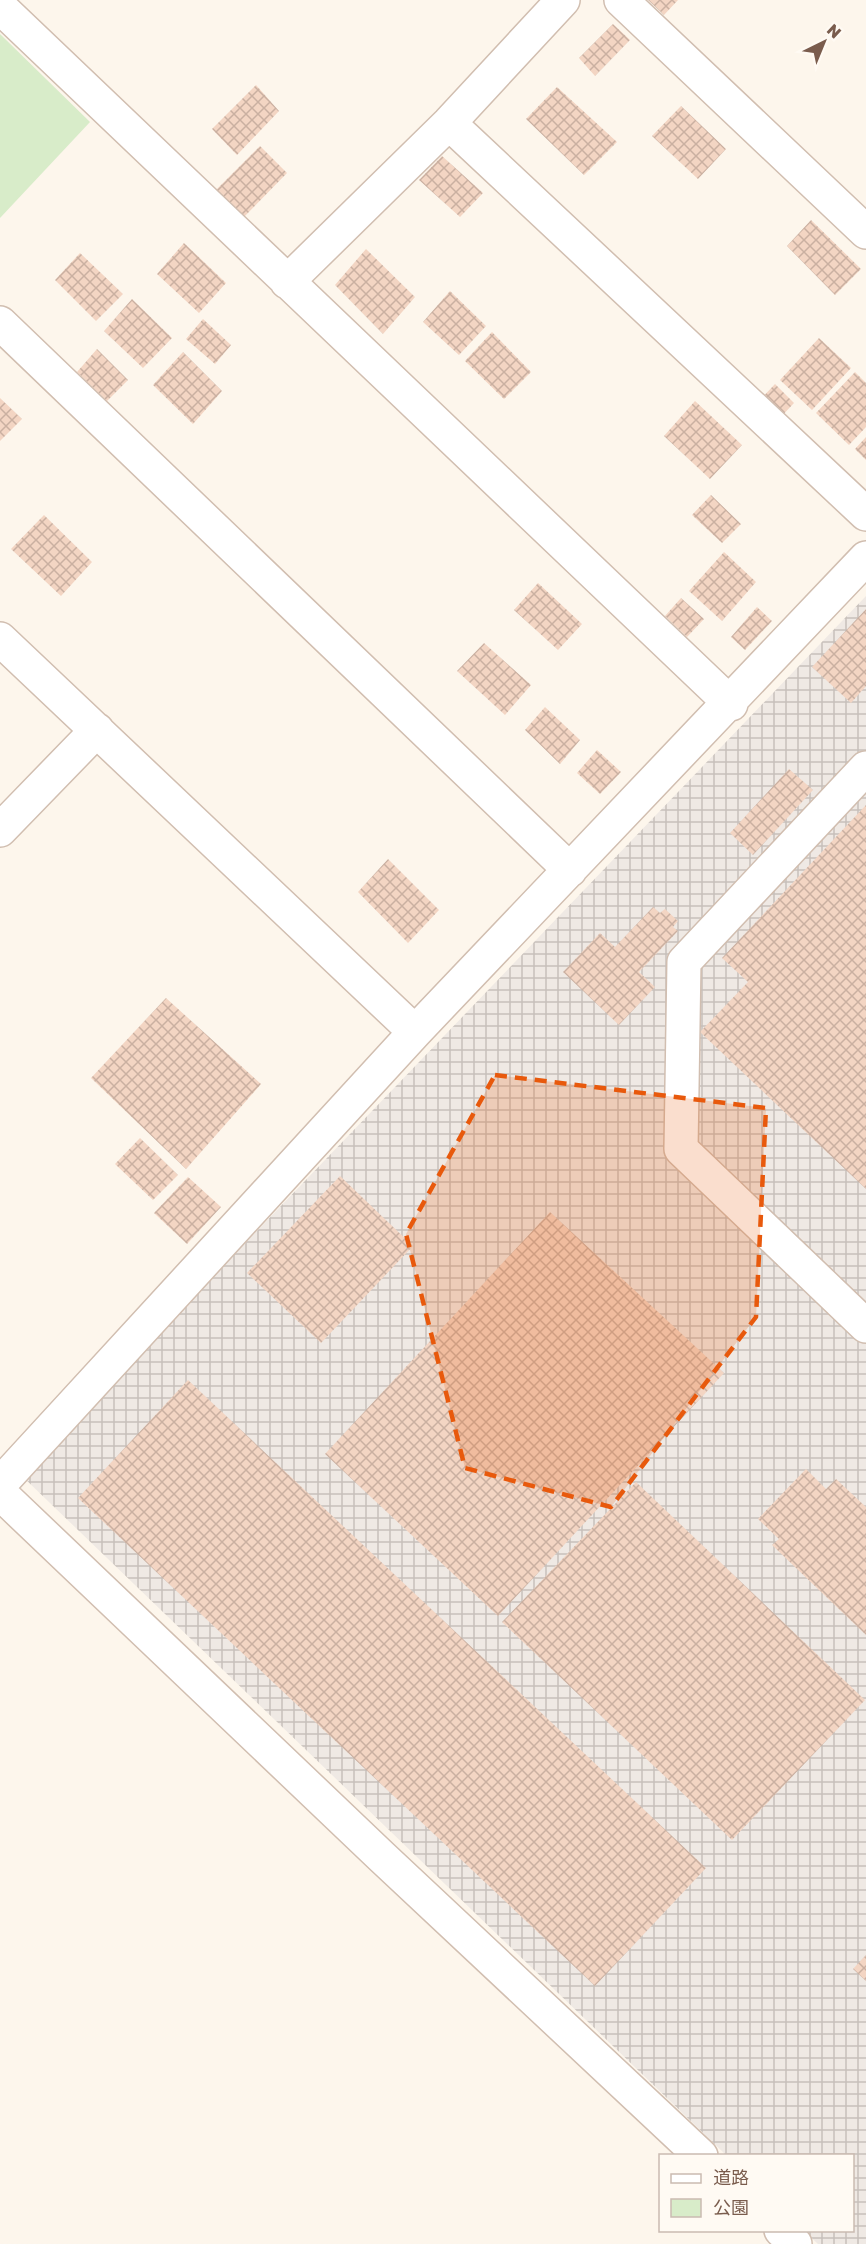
<svg xmlns="http://www.w3.org/2000/svg" width="866" height="2244" viewBox="0 0 866 2244" font-family="'Golos Text','Noto Sans JP',sans-serif">
  <style>
    .industrial { fill: url(#industrial-grid) }
    .green { fill: #d8ecc9 }
    .building { fill: url(#building-cross-hatch) }
    .lines { fill: none; stroke-linecap: round; stroke-linejoin: round }
    .minor-casing { stroke: #d1beb0; stroke-width: 36 }
    .minor { stroke: #fff; stroke-width: 33 }
    .marked { fill: #e8590c; fill-opacity: 0.2; stroke: #e8590c; stroke-width: 4.5; stroke-dasharray: 12 8; stroke-linejoin: round }
  </style>
  <defs>
    <pattern id="industrial-grid" width="8" height="8" patternUnits="userSpaceOnUse" patternTransform="scale(1.5)"><rect width="8" height="8" fill="#efe9e4"/><path d="M0 4h8M4 0v8" fill="none" stroke="#c7c0bb"/></pattern>
    <pattern id="building-cross-hatch" width="8" height="8" patternUnits="userSpaceOnUse" patternTransform="scale(1.5)"><rect width="8" height="8" fill="#f3d5c3"/><path d="M0 0l8 8M0 8l8-8" fill="none" stroke="#cab0a1"/></pattern>
  </defs>
  <rect width="100%" height="100%" fill="#fdf6ec"/>
  <path class="industrial" d="M866,596V2244H818L804,2231L852,2230V2156L726,2155L22,1476Z"/>
  <path class="green" d="M0,34L90,122L0,218Z"/>
  <path class="building" d="M648,0H678L664,15Z
    M613,24L630,40L595,76L579,58Z
    M256,85L279,111L237,155L212,129Z
    M557,87L617,142L584,175L526,119Z
    M681,106L726,149L698,179L652,136Z
    M260,146L287,173L242,219L215,191Z
    M442,156L483,193L460,217L419,180Z
    M811,220L861,269L835,295L787,246Z
    M184,243L226,283L199,313L157,274Z
    M366,249L415,297L383,334L335,285Z
    M80,253L123,294L96,321L55,280Z
    M450,291L486,326L459,355L423,322Z
    M132,299L172,338L143,368L104,331Z
    M203,319L231,345L215,364L186,339Z
    M492,332L531,372L504,399L465,361Z
    M819,338L851,368L812,410L780,380Z
    M97,349L128,380L107,401L77,372Z
    M183,352L222,391L193,424L153,385Z
    M855,372L866,383V427L849,445L816,413Z
    M775,384L794,403L779,419L759,401Z
    M0,398L22,419L0,441Z
    M695,401L742,445L710,479L664,436Z
    M866,437V460L855,449Z
    M711,495L741,524L722,543L692,515Z
    M44,515L92,562L61,596L11,549Z
    M724,552L756,582L722,621L689,591Z
    M538,583L582,624L558,650L514,610Z
    M681,598L704,619L687,637L665,616Z
    M757,607L772,621L745,650L731,637Z
    M866,609V686L851,703L812,667Z
    M484,643L531,685L505,715L457,671Z
    M545,707L580,740L560,764L525,730Z
    M597,750L621,772L600,794L577,773Z
    M789,769L813,790L753,855L730,833Z
    M866,805V1189L700,1032L748,982L722,958Z
    M388,859L439,910L408,943L358,892Z
    M653,907L660,913L665,909L678,921L673,927L678,931L639,972L655,987L619,1025L563,972L600,933L615,947Z
    M166,998L261,1084L186,1169L91,1078Z
    M140,1138L178,1175L153,1200L115,1164Z
    M340,1176L413,1246L321,1343L247,1273Z
    M188,1177L221,1207L187,1244L154,1213Z
    M550,1212L724,1373L498,1616L325,1454Z
    M188,1380L706,1868L595,1986L78,1498Z
    M806,1469L826,1489L836,1479L866,1507V1635L772,1545L779,1539L758,1519Z
    M636,1482L865,1700L732,1840L502,1622Z
    M866,1955V1981L853,1969Z"/>
  <g class="lines">
    <g class="minor-casing">
      <path id="minor" d="M621,0L866,232
        M0,7L731,704
        M449,123L866,514
        M287,282L449,123L563,0
        M0,323L570,870
        M0,639L415,1032
        M866,768L684,962L681,1149L866,1326
        M0,830L97,730
        M0,1484L415,1032L866,558
        M0,1493L382,1857L701,2156
        M781,2230L795,2244"/>
    </g>
    <use href="#minor" class="minor"/>
  </g>
  <path class="marked" d="M495,1075L766,1108L756,1317L611,1507L465,1468L406,1234Z"/>
  <rect x="659" y="2154" width="195" height="78" fill="#fffaf3" stroke="#cabbb1" stroke-width="1.5"/>
  <rect x="671" y="2174" width="30" height="9" fill="#ffffff" stroke="#cabbb1" stroke-width="1.5"/>
  <text x="713" y="2184" font-size="18" fill="#7a5c4d">道路</text>
  <rect x="671" y="2199" width="30" height="18" fill="#d8ecc9" stroke="#cabbb1" stroke-width="1.5"/>
  <text x="713" y="2214" font-size="18" fill="#7a5c4d">公園</text>
  <g transform="translate(824 42) rotate(43)" stroke="#fffaf3" stroke-width="4.5" paint-order="stroke">
  <path d="M0-4.5L10 22L0 15L-10 22Z" fill="#7a5c4d"/>
  <text y="-9" font-size="16" font-weight="bold" text-anchor="middle" fill="#7a5c4d">N</text>
  </g>
</svg>
